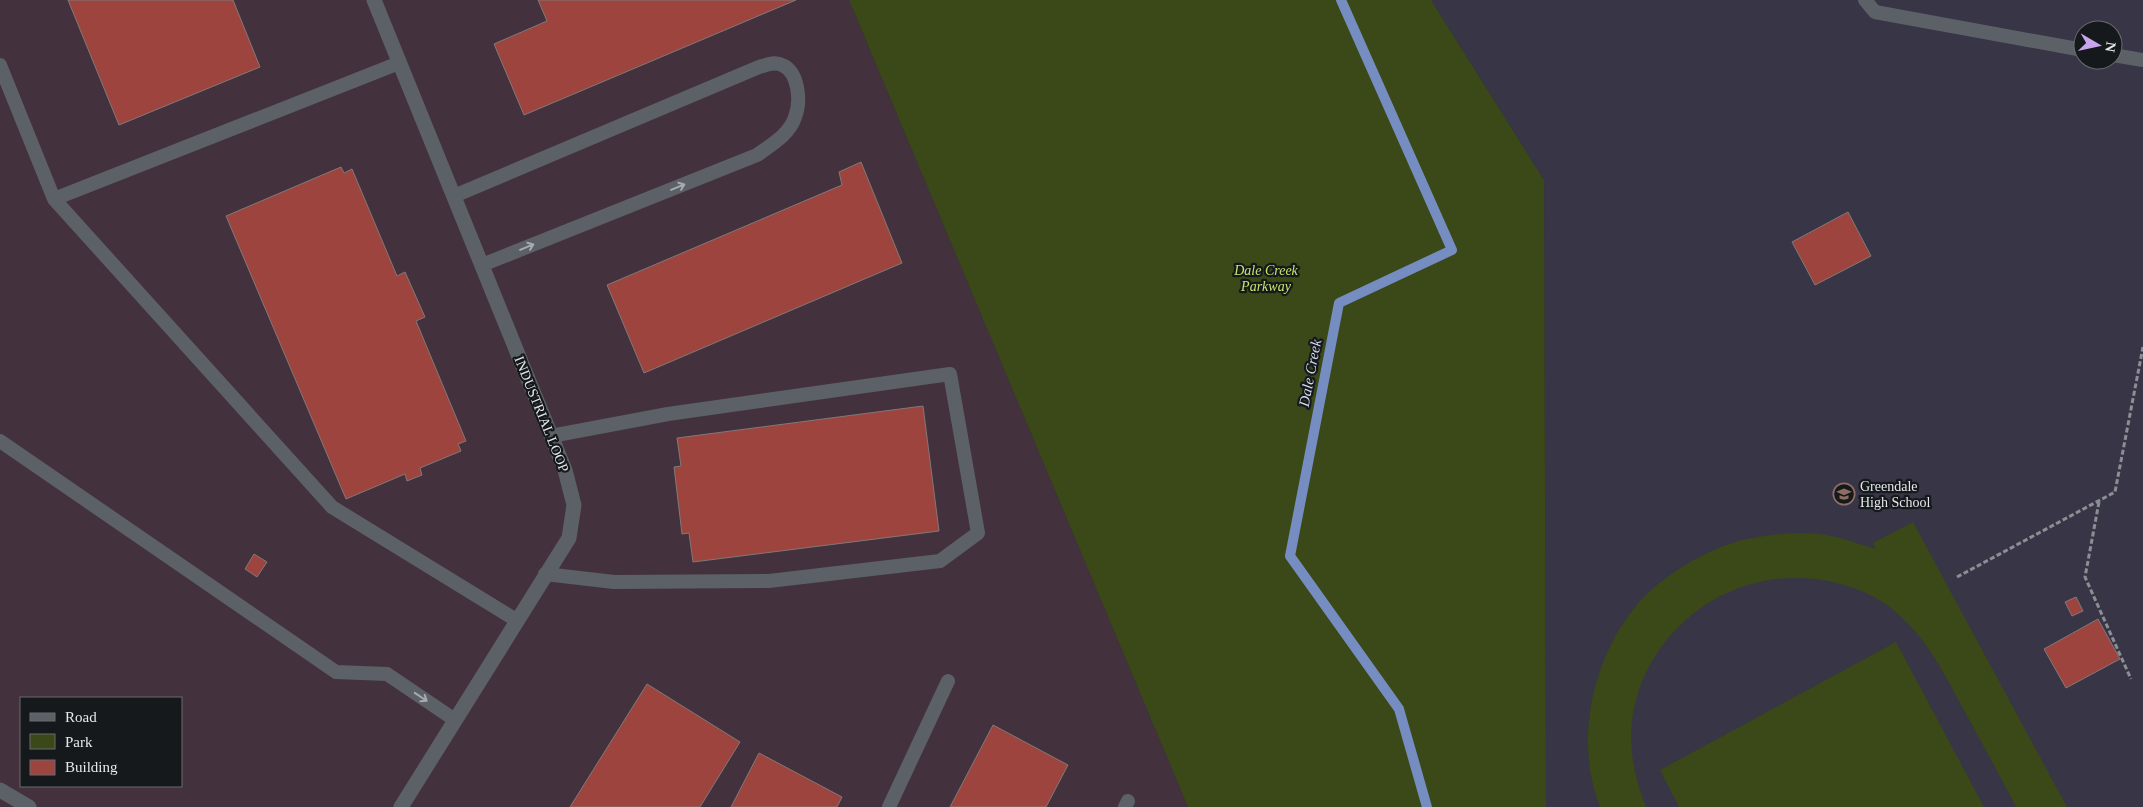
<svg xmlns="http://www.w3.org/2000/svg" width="2143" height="807" viewBox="0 0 2143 807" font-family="'Times New Roman',serif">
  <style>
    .industrial { fill: #43323d; fill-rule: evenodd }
    .education { fill: #383546; fill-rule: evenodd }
    .green { fill: #3b4818 }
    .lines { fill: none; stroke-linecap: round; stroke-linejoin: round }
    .stream { stroke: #758dc0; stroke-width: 10 }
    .building { fill: #9d443f; stroke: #827978 }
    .path { stroke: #8b8f93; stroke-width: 3; stroke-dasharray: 5 2.5; stroke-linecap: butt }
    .service { stroke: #5c6167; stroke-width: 14 }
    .minor { stroke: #5c6167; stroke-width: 15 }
    .oneway { stroke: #a7abb0 }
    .labels { text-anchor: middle; stroke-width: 4.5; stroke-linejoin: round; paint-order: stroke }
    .park-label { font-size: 14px; font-style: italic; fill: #c4e570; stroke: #16191b }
    .street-label { font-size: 14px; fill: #e4e7eb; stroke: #16191b }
    .poi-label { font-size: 14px; fill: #e4e7eb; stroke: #16191b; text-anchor: start }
    .water-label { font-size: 15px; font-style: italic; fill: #d1dbf0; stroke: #16191b }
  </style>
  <rect width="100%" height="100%" fill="#2c3136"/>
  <path class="industrial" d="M0,0H849L1188,807H0ZM21,698H181V786H21Z"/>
  <path class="education" d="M1431,0H2143V807H1546L1544,180ZM2083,30H2113V60H2083Z"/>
  <path class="green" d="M849,0H1431L1544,180L1546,807H1188Z
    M1913,522L2067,807H2016C2000,776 1983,745 1966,714C1942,670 1924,630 1881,601C1855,585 1824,578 1794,578C1702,578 1623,659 1632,753C1634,772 1639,789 1646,807H1600C1574,742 1592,659 1636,606C1660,576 1714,544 1752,538C1778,533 1810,531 1836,537C1849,540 1862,545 1876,549L1873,543Z
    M1896,642L1984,807H1679L1660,770Z"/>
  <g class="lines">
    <path class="stream" d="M1341,0L1452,250L1339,303L1290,556L1399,709L1427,807"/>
  </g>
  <path class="building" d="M68,0H233L260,67L119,125Z
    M538,0H796L524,115L494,44L547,21Z
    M861,162L902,263L644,373L607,285L842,185L839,172Z
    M341,167L344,173L352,169L397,276L405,272L425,317L416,321L466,441L458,444L461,451L420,468L422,475L407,481L405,474L346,499L226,216Z
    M1848,212L1871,256L1815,285L1792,242Z
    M923,406L939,531L693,562L689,533L682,534L674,467L681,466L677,438Z
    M254,554L267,562L257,577L245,569Z
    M2076,597L2083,611L2072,616L2065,602Z
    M2098,619L2120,659L2066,688L2044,649Z
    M647,684L740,742L700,807H570Z
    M993,725L1068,765L1046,807H950Z
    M759,753L842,797L837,807H731Z"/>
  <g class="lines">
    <path class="path" d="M2099,502L2085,577L2131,679
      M1957,577L2115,492L2143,347"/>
    <path class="service" d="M1865,0L1875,12L2083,50
      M2113,55L2143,60
      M0,65L54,199L399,63
      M454,196L759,67C766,65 775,61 782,65C799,72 801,102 795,117C790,134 771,145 757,155L482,265
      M54,199L332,507L516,620
      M0,441L336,672L387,674L455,720
      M545,574L614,582L769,581L940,561L978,533L950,374L668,414L551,436
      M889,807L948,681
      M1125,807L1128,801"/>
    <path class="minor" d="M374,0L565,470L574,505L569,538L401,807
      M0,790L29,807"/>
  </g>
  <defs><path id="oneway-shaft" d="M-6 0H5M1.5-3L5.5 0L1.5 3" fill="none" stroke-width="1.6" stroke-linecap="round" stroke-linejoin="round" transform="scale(1.25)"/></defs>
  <g class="oneway">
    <use href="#oneway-shaft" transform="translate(678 187) rotate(-22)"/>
    <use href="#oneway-shaft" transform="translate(527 247) rotate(-22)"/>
    <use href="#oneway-shaft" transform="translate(421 697) rotate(34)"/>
  </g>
  <defs>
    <g id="school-ring" transform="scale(1.125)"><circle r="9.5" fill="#16191b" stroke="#8d6e63" stroke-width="1.5"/><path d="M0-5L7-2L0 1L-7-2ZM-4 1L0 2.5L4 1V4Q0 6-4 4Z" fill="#8d6e63"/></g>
  </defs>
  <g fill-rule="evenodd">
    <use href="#school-ring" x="1844" y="494"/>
  </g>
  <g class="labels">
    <g class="park-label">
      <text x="1266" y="275">Dale Creek<tspan x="1266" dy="16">Parkway</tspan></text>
    </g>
    <g class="street-label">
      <text transform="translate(542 414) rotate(68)" y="5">INDUSTRIAL LOOP</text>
    </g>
    <g class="poi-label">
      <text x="1860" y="491">Greendale<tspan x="1860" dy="16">High School</tspan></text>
    </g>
    <g class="water-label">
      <text transform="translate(1310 373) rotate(-79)" y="5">Dale Creek</text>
    </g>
  </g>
  <rect x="20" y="697" width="162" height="90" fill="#16191b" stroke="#686b6e"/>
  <rect x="30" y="713" width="25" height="8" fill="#5c6167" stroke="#686b6e"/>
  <text x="65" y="722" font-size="15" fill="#e4e7eb">Road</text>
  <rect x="30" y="734" width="25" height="15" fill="#3b4818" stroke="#686b6e"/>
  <text x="65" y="747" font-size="15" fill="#e4e7eb">Park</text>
  <rect x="30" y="760" width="25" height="15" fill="#9d443f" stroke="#686b6e"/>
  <text x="65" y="772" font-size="15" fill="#e4e7eb">Building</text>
  <g transform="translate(2098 45) rotate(99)"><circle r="24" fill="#16191b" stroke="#686b6e"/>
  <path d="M0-4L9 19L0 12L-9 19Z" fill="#c9a5ee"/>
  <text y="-8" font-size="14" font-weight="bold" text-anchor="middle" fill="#e4e7eb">N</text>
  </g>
</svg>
